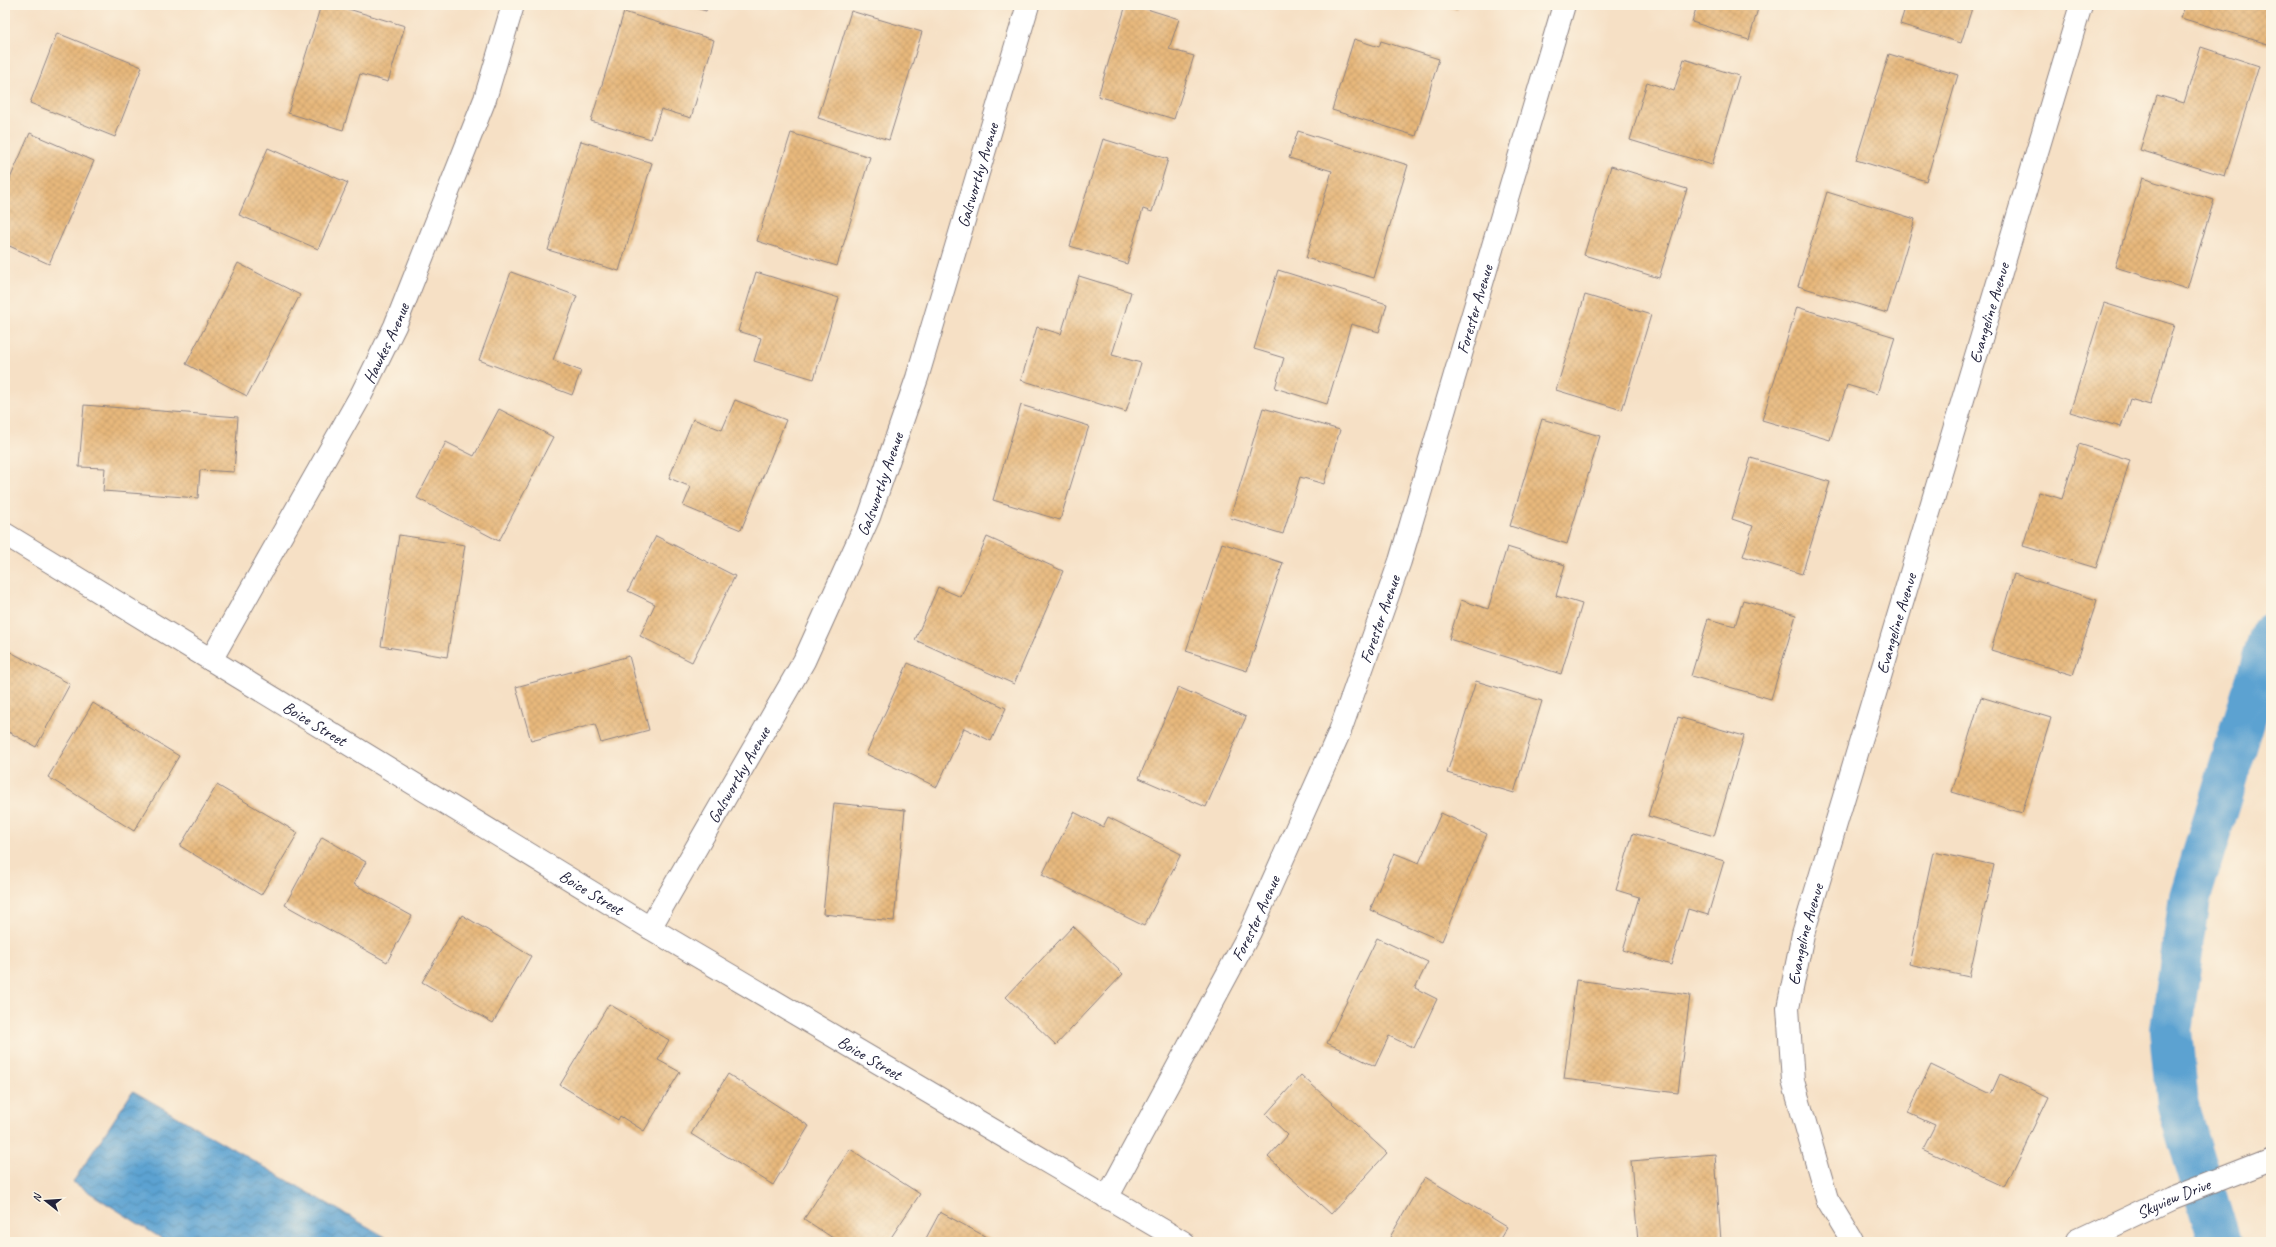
<svg xmlns="http://www.w3.org/2000/svg" width="2276" height="1247" viewBox="0 0 2276 1247" font-family="Caveat,sans-serif">
  <style>
    .water { fill: url(#water-waves); stroke: #3e6286 }
    .lines { fill: none; stroke-linecap: round; stroke-linejoin: round }
    .canal { stroke: #5ba2d1; stroke-width: 42 }
    .building { fill: url(#building-cross-hatch) }
    .minor-casing { stroke: #8c8180; stroke-width: 24 }
    .minor { stroke: #fff; stroke-width: 22 }
    .labels { text-anchor: middle; stroke-width: 4; stroke-linejoin: round; paint-order: stroke }
    .street-label { font-size: 17px; fill: #22223b; stroke: #fcf5e5 }
  </style>
  <defs>
    <pattern id="water-waves" width="16" height="10" patternUnits="userSpaceOnUse"><rect width="16" height="10" fill="#5ba2d1"/><path d="M0 5q4-4 8 0t8 0" fill="none" stroke="#4b84ab"/></pattern>
    <pattern id="building-cross-hatch" width="8" height="8" patternUnits="userSpaceOnUse"><rect width="8" height="8" fill="#e7b87c"/><path d="M0 0l8 8M0 8l8-8" fill="none" stroke="#c69e6c"/></pattern>
  </defs>
  <rect width="100%" height="100%" fill="#fcf5e5"/>
  <filter id="ink" filterUnits="userSpaceOnUse"><feTurbulence type="fractalNoise" baseFrequency=".025" numOctaves="2"/><feDisplacementMap in="SourceGraphic" scale="8" xChannelSelector="R" yChannelSelector="G"/><feConvolveMatrix kernelMatrix="1 2 1 2 8 2 1 2 1" color-interpolation-filters="sRGB"/></filter>
  <filter id="wash" filterUnits="userSpaceOnUse"><feTurbulence type="fractalNoise" baseFrequency=".012" numOctaves="4" result="noise"/><feDisplacementMap in="SourceGraphic" scale="16" xChannelSelector="R" yChannelSelector="G"/><feGaussianBlur stdDeviation="0.9" result="paint"/><feColorMatrix in="noise" values="0 0 0 0 0 0 0 0 0 0 0 0 0 0 0 0 0 1.4 0 .05"/><feComposite in="paint" operator="in"/></filter>
  <g filter="url(#wash)">
    <rect width="100%" height="100%" fill="#f6e0c5"/>
    <path class="water" d="M133,1091L394,1242H167L73,1182Z"/>
    <g class="lines">
      <path class="canal" d="M2220,1242L2178,1106L2171,1030L2190,897L2271,633"/>
    </g>
    <g id="blocks">
      <path class="building" d="M321,5H335L405,26L388,82L360,74L343,130L288,113Z
        M686,5H708L706,11Z
        M1126,5H1134L1179,19L1169,49L1194,56L1174,119L1098,96Z
        M1443,5H1459L1457,10Z
        M1697,5H1759L1749,40L1692,22Z
        M1906,5H1973L1961,43L1900,24Z
        M2185,5H2271V45L2181,18Z
        M851,11L922,32L889,140L818,118Z
        M624,12L714,40L691,118L661,109L651,139L591,121Z
        M57,33L142,67L115,137L30,103Z
        M1354,39L1379,47L1381,41L1439,59L1416,136L1332,110Z
        M2201,47L2259,66L2225,176L2140,150L2157,95L2184,103Z
        M1889,54L1958,75L1926,181L1856,160Z
        M1684,59L1739,76L1712,165L1630,140L1647,82L1674,91Z
        M1298,131L1408,165L1374,278L1306,258L1332,171L1289,158Z
        M30,133L94,161L49,264L5,244V190Z
        M791,133L870,157L837,266L757,241Z
        M1103,139L1168,159L1152,212L1143,209L1127,264L1070,246Z
        M581,141L652,163L619,271L548,250Z
        M268,148L348,183L318,249L239,215Z
        M1611,166L1687,189L1659,278L1584,255Z
        M2142,178L2214,200L2187,289L2115,267Z
        M1827,192L1915,219L1887,313L1798,286Z
        M238,263L300,295L247,396L186,364Z
        M1278,270L1387,304L1379,332L1351,324L1327,404L1275,388L1284,358L1254,349Z
        M511,272L577,296L553,360L581,371L572,395L479,360Z
        M756,272L839,298L814,379L754,361L761,338L738,331Z
        M1079,276L1131,292L1112,355L1141,363L1126,412L1021,380L1037,327L1061,334Z
        M1585,295L1651,315L1622,410L1556,390Z
        M2104,303L2174,325L2150,405L2130,399L2121,427L2070,412Z
        M1797,307L1895,337L1877,394L1847,385L1830,440L1762,420Z
        M735,400L786,420L741,530L683,506L691,487L669,478L693,419L722,430Z
        M84,405L238,417L234,472L200,470L198,498L103,491L105,468L79,467Z
        M1021,405L1089,426L1060,520L993,500Z
        M1263,408L1340,430L1324,484L1300,477L1283,534L1230,518Z
        M499,409L553,437L499,541L417,498L446,442L474,456Z
        M1542,419L1600,436L1567,544L1510,526Z
        M2079,444L2130,460L2096,568L2023,546L2039,492L2062,499Z
        M1751,458L1830,482L1802,574L1743,556L1753,526L1732,519Z
        M399,535L465,545L447,657L381,646Z
        M656,536L735,576L692,662L640,636L655,604L628,591Z
        M987,537L1063,571L1014,684L915,640L938,587L961,597Z
        M1222,543L1283,563L1247,671L1186,651Z
        M1507,547L1565,565L1556,596L1582,604L1561,674L1449,639L1461,600L1488,609Z
        M2014,574L2097,600L2073,675L1991,650Z
        M1743,600L1796,615L1771,699L1691,676L1708,619L1735,626Z
        M5,649L70,684L36,747L5,730Z
        M629,656L649,730L601,743L595,724L531,741L516,687Z
        M908,663L1006,708L991,741L964,728L937,787L866,754Z
        M1476,681L1542,701L1514,793L1447,773Z
        M1178,687L1246,717L1206,807L1139,778Z
        M1981,697L2051,718L2022,813L1952,792Z
        M93,703L179,756L134,831L48,777Z
        M1678,717L1744,736L1714,836L1648,816Z
        M217,785L298,833L261,895L180,846Z
        M834,803L905,810L894,921L823,914Z
        M1074,812L1103,827L1108,817L1181,854L1144,926L1042,875Z
        M1441,813L1487,834L1442,941L1370,910L1394,853L1419,863Z
        M1633,833L1724,861L1708,915L1688,909L1671,965L1623,950L1639,897L1616,890Z
        M322,837L366,862L354,884L412,916L387,962L285,905Z
        M1933,852L1994,865L1969,977L1909,964Z
        M462,915L531,956L493,1023L422,982Z
        M1073,926L1123,974L1056,1045L1006,997Z
        M1377,938L1428,962L1415,988L1437,999L1414,1048L1389,1036L1375,1066L1327,1043Z
        M1576,980L1690,995L1678,1093L1564,1079Z
        M609,1004L669,1040L658,1060L680,1072L644,1131L620,1116L618,1120L560,1085Z
        M1931,1065L1991,1094L2000,1074L2048,1097L2005,1187L1923,1149L1935,1125L1908,1113Z
        M728,1074L809,1126L773,1185L691,1134Z
        M1301,1075L1387,1153L1331,1214L1268,1157L1288,1135L1266,1114Z
        M850,1149L920,1194L888,1242H839L804,1219Z
        M1715,1154L1721,1242H1638L1631,1161Z
        M1425,1177L1507,1227L1498,1242H1399L1390,1237Z
        M940,1212L992,1240L991,1242H924Z"/>
    </g>
  </g>
  <g filter="url(#ink)">
    <use href="#blocks" fill-opacity="0" stroke="#8c8180" stroke-width="1"/>
    <g class="lines">
      <g class="minor-casing">
        <g id="minor">
          <path id="s1" d="M5,534L650,928L1183,1242"/>
          <path id="s2" d="M211,660L360,397L395,326L485,99L513,5"/>
          <path id="s3" d="M650,928L804,661L869,517L917,378L1028,5"/>
          <path id="s4" d="M1107,1198L1250,932L1340,731L1400,561L1564,5"/>
          <path id="s5" d="M1853,1242L1827,1199L1793,1081L1788,1008L1803,934L2081,5"/>
          <path id="s6" d="M2078,1242L2171,1198L2271,1159"/>
        </g>
      </g>
      <use href="#minor" class="minor"/>
    </g>
  </g>
  <g class="labels">
    <g class="street-label">
      <text dy="6" stroke="none"><textPath href="#s3" startOffset="825">Galsworthy Avenue</textPath></text>
      <text dy="6" stroke="none"><textPath href="#s4" startOffset="965">Forester Avenue</textPath></text>
      <text dy="6" stroke="none"><textPath href="#s5" startOffset="970">Evangeline Avenue</textPath></text>
      <text dy="6" stroke="none"><textPath href="#s2" startOffset="362">Hawkes Avenue</textPath></text>
      <text dy="6" stroke="none"><textPath href="#s3" startOffset="501">Galsworthy Avenue</textPath></text>
      <text dy="6" stroke="none"><textPath href="#s4" startOffset="641">Forester Avenue</textPath></text>
      <text dy="6" stroke="none"><textPath href="#s5" startOffset="646">Evangeline Avenue</textPath></text>
      <text dy="6" stroke="none"><textPath href="#s1" startOffset="363">Boice Street</textPath></text>
      <text dy="6" stroke="none"><textPath href="#s3" startOffset="177">Galsworthy Avenue</textPath></text>
      <text dy="6" stroke="none"><textPath href="#s1" startOffset="687">Boice Street</textPath></text>
      <text dy="6" stroke="none"><textPath href="#s4" startOffset="317">Forester Avenue</textPath></text>
      <text dy="6" stroke="none"><textPath href="#s5" startOffset="322">Evangeline Avenue</textPath></text>
      <text dy="6" stroke="none"><textPath href="#s1" startOffset="1011">Boice Street</textPath></text>
      <text dy="6" stroke="none"><textPath href="#s6" startOffset="105">Skyview Drive</textPath></text>
    </g>
  </g>
  <rect width="2276" height="1247" fill="none" stroke="#fcf5e5" stroke-width="20"/>
  <g transform="translate(46 1201) rotate(287)" stroke="#fcf5e5" stroke-width="3" paint-order="stroke">
  <path d="M0-3L7 15L0 10L-7 15Z" fill="#22223b"/>
  <text y="-6" font-size="11" font-weight="bold" text-anchor="middle" fill="#22223b">N</text>
  </g>
</svg>
